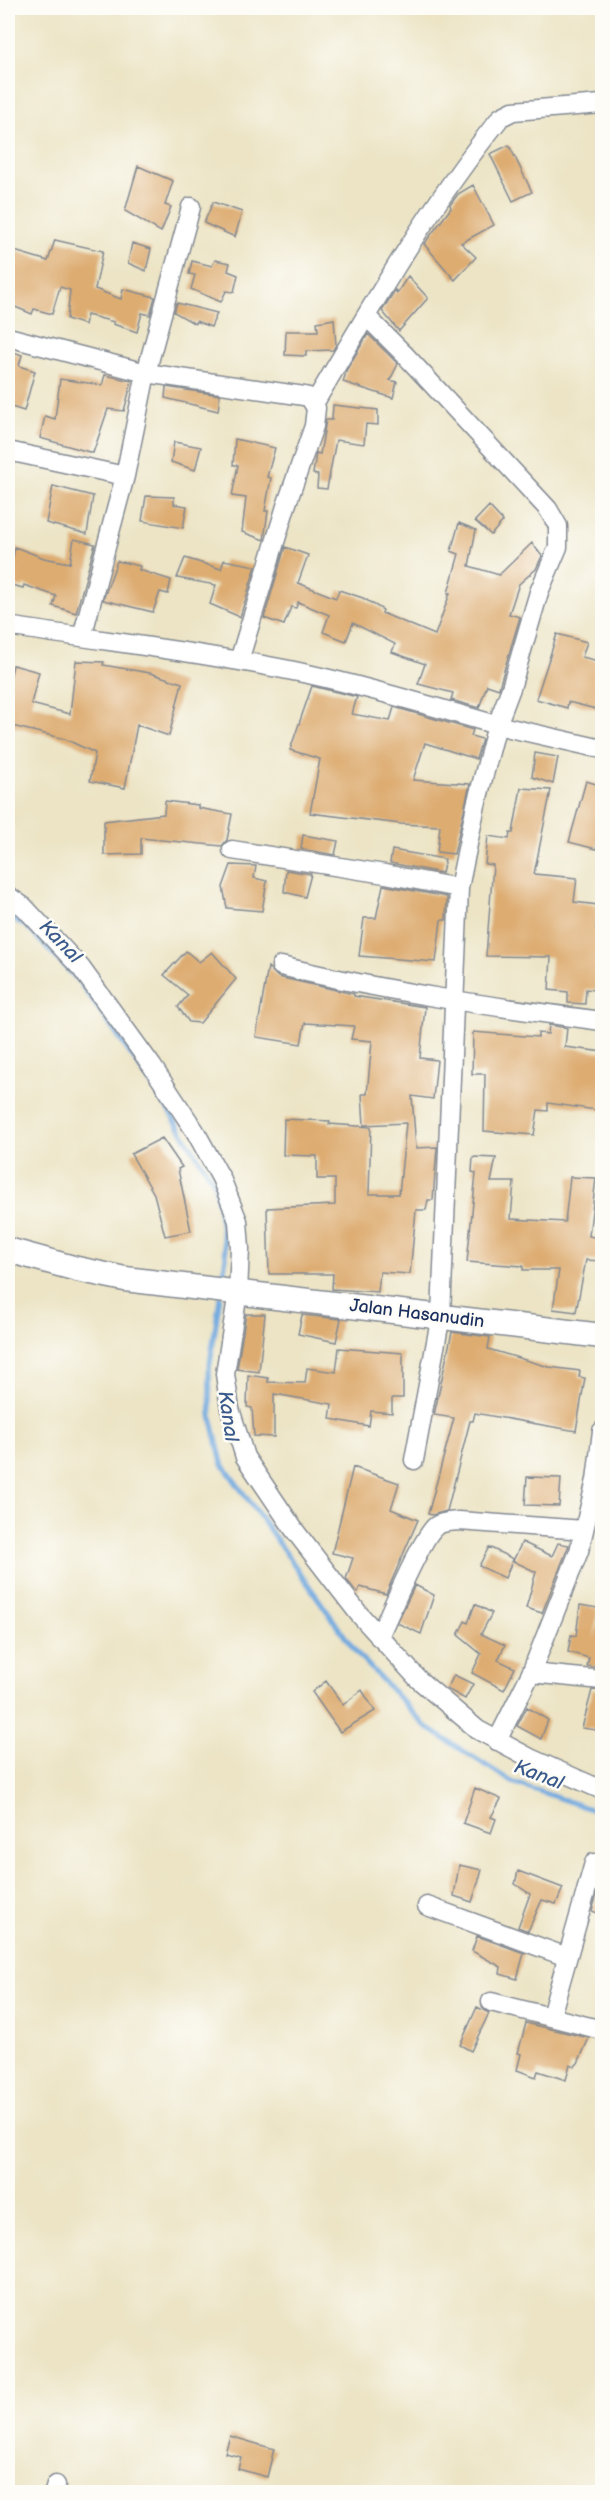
<svg xmlns="http://www.w3.org/2000/svg" width="610" height="2500" viewBox="0 0 610 2500" font-family="'Balsamiq Sans',sans-serif">
  <style>
    .lines { fill: none; stroke-linecap: round; stroke-linejoin: round }
    .stream { stroke: #70a9df; stroke-width: 5 }
    .building { fill: #ddac71 }
    .minor-casing { stroke: #848a92; stroke-width: 21 }
    .secondary-casing { stroke: #848a92; stroke-width: 27 }
    .minor { stroke: #fff; stroke-width: 18 }
    .secondary { stroke: #fff; stroke-width: 24 }
    .labels { text-anchor: middle; stroke-width: 5; stroke-linejoin: round; paint-order: stroke }
    .street-label { font-size: 18px; fill: #1b2f5e; stroke: #fdfcf7 }
    .water-label { font-size: 20px; font-style: italic; fill: #395a8b; stroke: #fdfcf7 }
  </style>
  <rect width="100%" height="100%" fill="#fdfcf7"/>
  <filter id="ink" filterUnits="userSpaceOnUse"><feTurbulence type="fractalNoise" baseFrequency=".0167" numOctaves="2"/><feDisplacementMap in="SourceGraphic" scale="12" xChannelSelector="R" yChannelSelector="G"/><feConvolveMatrix kernelMatrix="1 2 1 2 8 2 1 2 1" color-interpolation-filters="sRGB"/></filter>
  <filter id="wash" filterUnits="userSpaceOnUse"><feTurbulence type="fractalNoise" baseFrequency=".008" numOctaves="4" result="noise"/><feDisplacementMap in="SourceGraphic" scale="24" xChannelSelector="R" yChannelSelector="G"/><feGaussianBlur stdDeviation="1.35" result="paint"/><feColorMatrix in="noise" values="0 0 0 0 0 0 0 0 0 0 0 0 0 0 0 0 0 1.4 0 .05"/><feComposite in="paint" operator="in"/></filter>
  <g filter="url(#wash)">
    <rect width="100%" height="100%" fill="#ece4c5"/>
    <g class="lines">
      <path class="stream" d="M8,917L26,926L78,980L149,1080L215,1184L226,1256L222,1285
        M220,1297L209,1370L211,1416L222,1463L356,1652L426,1727L512,1782L602,1813"/>
    </g>
    <g id="blocks">
      <path class="building" d="M509,145L532,192L513,201L490,154Z
        M138,166L173,181L165,205L171,207L161,232L125,211Z
        M473,185L494,225L461,243L476,257L455,280L424,244L451,208L450,205L458,194Z
        M213,202L242,212L235,237L204,223Z
        M55,240L103,251L95,289L121,299L123,289L155,297L150,315L142,313L137,332L113,324L114,322L87,315L85,325L67,319L70,290L60,287L52,314L34,309L32,314L8,304V249L48,261Z
        M132,243L151,249L146,271L128,263Z
        M215,260L230,263L228,271L238,275L234,292L226,291L221,302L191,289L195,275L189,274L192,261L212,266Z
        M408,276L428,298L399,331L382,311L395,290L397,293Z
        M177,303L217,313L211,327L196,321L195,324L174,312Z
        M334,319L336,345L333,350L306,351V356L285,355L286,331H318L317,322Z
        M368,334L398,364L390,380L397,382L393,398L343,382L347,369Z
        M8,350L22,355L19,366L35,371L24,411L8,406Z
        M105,375L132,381L124,411L108,409L93,453L40,438L45,416L55,419L60,379L102,385Z
        M166,387L220,395L218,411L165,398Z
        M333,405L378,410V425L366,424L364,444L336,440L327,489L317,488L318,475L313,474L316,453L320,454L326,420H332Z
        M235,439L275,448L267,477L271,478L265,511H268L264,540L242,532L246,498L232,496L238,465H233Z
        M174,442L201,447L195,470L171,462Z
        M53,486L93,496L87,534L46,523Z
        M146,496L174,497V504L187,506L183,528L142,521Z
        M489,506L503,521L491,535L475,521Z
        M459,523L476,530L469,566L499,575L532,543L542,556L536,569L519,584L509,614L520,617L500,684L499,689L487,685L479,708L451,700L453,693L418,684L425,664L392,652L395,644L353,623L346,641L323,632L329,615L298,602L296,608L291,607L284,625L264,618L285,547L308,555L298,583L336,598L339,590L363,598L383,610L382,613L435,635L450,593H448L459,554L451,551Z
        M74,539L95,544L76,613L53,606L56,596L24,585L23,588L8,584V556L13,558L15,547L44,558L70,563Z
        M185,558L221,569L224,560L256,566L240,617L210,604L216,585L177,578Z
        M117,561L140,566L139,570L171,580L168,594L160,592L153,612L103,600Z
        M557,634L587,642L582,657L603,662L600,710L568,702L567,708L536,699Z
        M76,661L104,662L103,665L150,673L182,683L169,736L137,725L125,788L90,781L95,753L65,739L8,725V688L13,665L39,672L31,704L70,714Z
        M312,686L357,697L352,714L390,721L394,707L473,730L471,736L482,739L476,759L425,743L413,780L470,784L454,854L437,852L440,826L401,824L310,813L320,759L290,750Z
        M535,753L558,757L553,784L532,777Z
        M586,781L603,786V828L596,849L569,842Z
        M521,788L551,790L534,874L577,878L574,902L598,905L596,930H603V991L586,989L585,1004L568,1003V992L549,990L551,957L486,956L493,865L485,864L488,836L509,839L510,833H513Z
        M165,801L198,805V808L232,814L227,840L222,846L141,838V854L104,855V821L164,814Z
        M303,835L338,841L335,855L301,849Z
        M392,850L445,859L442,873L390,863Z
        M231,865L256,866L254,878L267,881L262,911L227,908L223,887Z
        M286,870L311,874L305,897L284,892Z
        M383,885L447,897L446,920H441L436,962L359,956L364,918H376Z
        M186,951L199,962L212,952L236,979L200,1023L189,1022L178,1007L188,995L164,975Z
        M268,967L278,977L354,994V996L425,1007L420,1058L437,1060L433,1099L412,1096L416,1148L437,1147L433,1200H428L426,1210H416L410,1274L380,1272L378,1292L332,1289L333,1274H269L267,1208L335,1205V1179H317V1156L283,1155L284,1119L330,1121L329,1124L371,1127L369,1194H399L406,1123L364,1125L362,1094H367L372,1041L351,1039L354,1026L305,1023L301,1044L256,1037Z
        M549,1025L567,1028L565,1047L603,1052V1111L548,1103V1111L538,1110L534,1135L484,1131L485,1074H472L473,1032L538,1037V1033L548,1034Z
        M162,1138L182,1167L178,1169L191,1231L165,1236L154,1194L131,1154Z
        M473,1157L496,1158L491,1182H514L511,1219L565,1222L570,1177L596,1178L589,1236L603,1239L601,1261L586,1260L576,1312L553,1309L559,1270H523V1266L467,1262L476,1173L472,1172Z
        M246,1314H265L259,1372L237,1369Z
        M302,1315L341,1319L336,1342L298,1334Z
        M452,1332L490,1337L488,1349L549,1367L580,1371L579,1377L585,1378L576,1431L475,1413L473,1421H470L447,1511L432,1515L428,1514L454,1418L434,1415Z
        M339,1348L403,1353V1398H392V1413L371,1411L369,1426L330,1419L332,1404L274,1394V1437L254,1436L252,1408L247,1407L248,1375L268,1378V1382L305,1383L307,1368L336,1372Z
        M353,1467L399,1483L391,1509L418,1520L386,1594L360,1587L358,1592L355,1590L346,1579L353,1558L332,1553Z
        M527,1477L561,1478L559,1506L525,1505Z
        M522,1542L552,1556L558,1543L569,1545L542,1613L526,1608L536,1572L513,1561Z
        M489,1547L513,1559L505,1578L479,1566Z
        M415,1585L434,1595L421,1634L397,1623Z
        M475,1604L492,1613L481,1634L505,1645L498,1660L515,1668L504,1690L472,1673L481,1654L458,1635L465,1621L468,1623Z
        M580,1605L598,1608L594,1640L598,1624L603,1625V1669L587,1666L589,1658L568,1652L571,1635L576,1636Z
        M454,1675L473,1684L465,1699L447,1689Z
        M326,1681L343,1705L362,1690L375,1711L340,1732L312,1692Z
        M592,1690L603,1691V1731L582,1728Z
        M527,1707L548,1720L541,1739L517,1726Z
        M475,1788L501,1799L491,1817L496,1819L491,1833L463,1823Z
        M459,1865L482,1870L472,1902L454,1896Z
        M518,1871L563,1888L556,1904L542,1900L528,1931L518,1927L530,1894L515,1884Z
        M603,1874V1915L592,1911Z
        M477,1936L524,1953L517,1979L500,1974L501,1967L472,1951Z
        M477,2007L489,2013L471,2051L460,2045Z
        M526,2023L589,2038L578,2063L575,2066L570,2064L566,2080L538,2071L536,2077L517,2070L521,2054L518,2053Z
        M230,2436L274,2449L267,2477L238,2469L241,2457L225,2453Z"/>
    </g>
  </g>
  <g filter="url(#ink)">
    <use href="#blocks" fill-opacity="0" stroke="#848a92" stroke-width="1.5"/>
    <g class="lines">
      <g class="minor-casing">
        <path id="minor" d="M366,316L405,355L548,509L558,526V547L539,592L511,688L497,725L602,749
          M8,337L146,373L304,396L309,397L316,408L314,426L286,506L239,661
          M314,404C372,305 429,206 501,117L513,111L602,104
          M8,451L125,476
          M8,626C108,642 209,653 308,674C372,688 434,707 497,725L476,805L459,888L441,1315L414,1460
          M82,637L125,476L146,373L191,207
          M232,850L385,874L459,888
          M8,896L24,907L81,968L152,1066L195,1131L221,1178L238,1221L240,1249L238,1292L225,1374L230,1409L245,1457L295,1531L359,1614L419,1680L478,1730L530,1758L602,1790
          M281,966C387,992 494,1007 602,1021
          M602,1431L596,1480L579,1551L531,1673L602,1680
          M379,1637C388,1617 423,1535 436,1526C443,1521 451,1522 459,1521L584,1530
          M497,1741L531,1673
          M427,1906L567,1957
          M491,2002L602,2030
          M551,2016L594,1863
          M54,2492L56,2485"/>
      </g>
      <g class="secondary-casing">
        <path id="secondary" d="M8,1250L77,1269L125,1279L602,1336"/>
      </g>
      <use href="#minor" class="minor"/>
      <use href="#secondary" class="secondary"/>
    </g>
  </g>
  <g class="labels">
    <g class="street-label">
      <text transform="translate(417 1313) rotate(7)" y="6">Jalan Hasanudin</text>
    </g>
    <g class="water-label">
      <text transform="translate(61 941) rotate(46)" y="7">Kanal</text>
      <text transform="translate(229 1416) rotate(82)" y="7">Kanal</text>
      <text transform="translate(539 1774) rotate(21)" y="7">Kanal</text>
    </g>
  </g>
  <rect width="610" height="2500" fill="none" stroke="#fdfcf7" stroke-width="30"/>
</svg>
